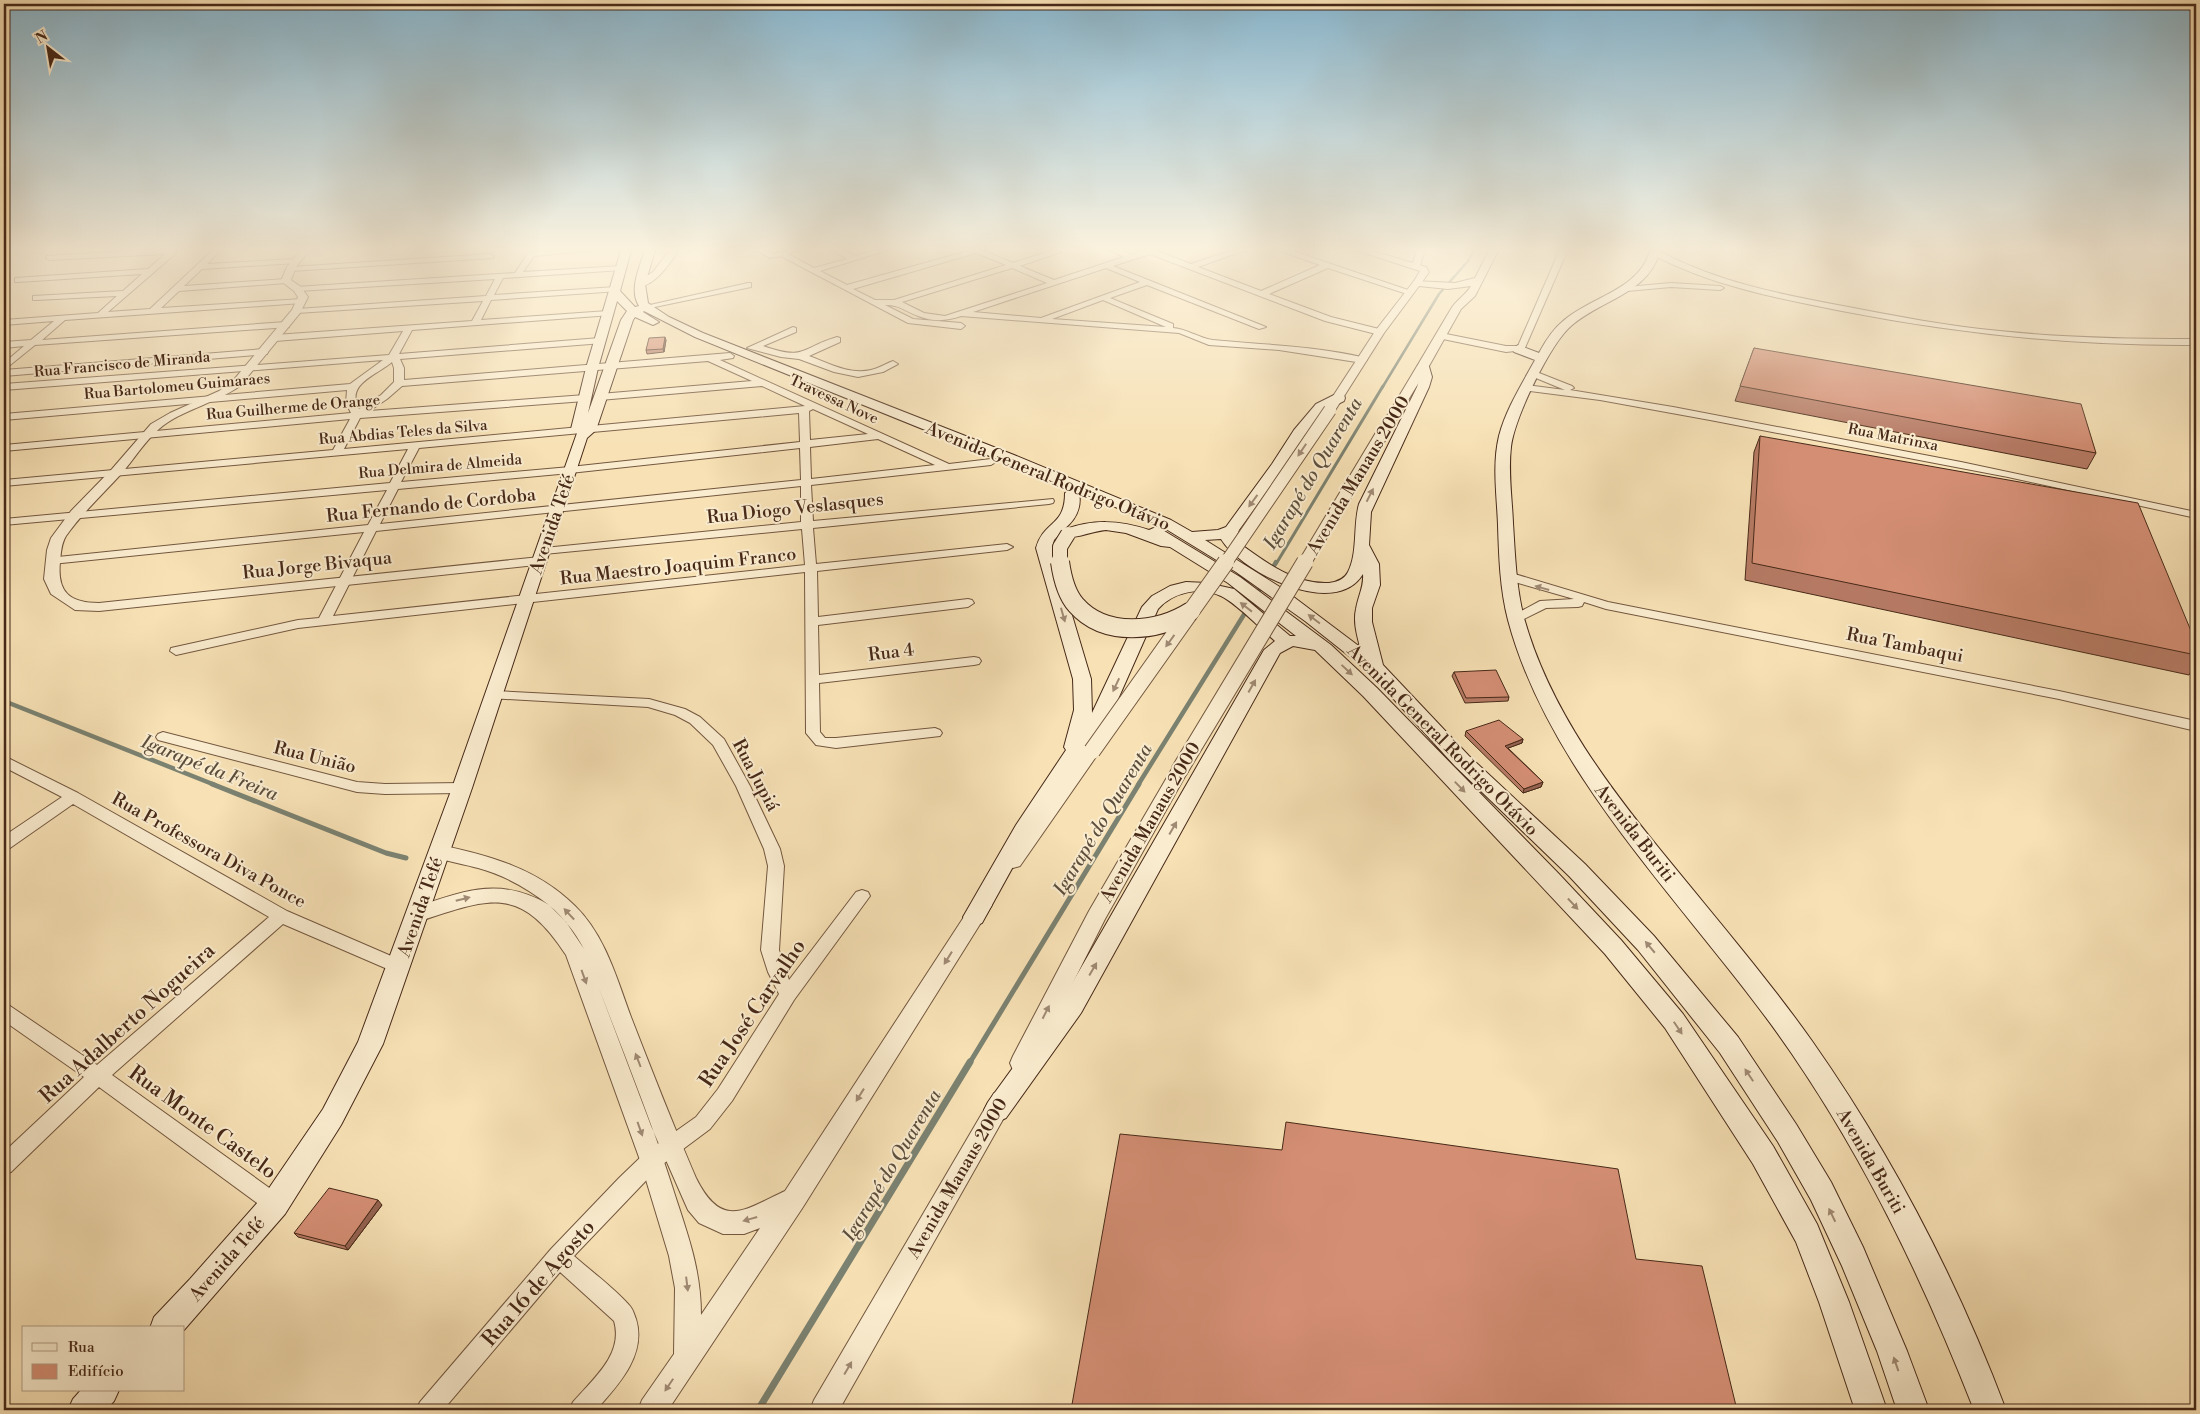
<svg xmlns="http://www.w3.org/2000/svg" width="2200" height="1414" viewBox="0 0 2200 1414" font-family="'Libre Bodoni',serif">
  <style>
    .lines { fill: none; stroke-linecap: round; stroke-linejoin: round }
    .stream-far4 { stroke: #7b8271; stroke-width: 2.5 }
    .stream-far3 { stroke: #7b8271; stroke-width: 3 }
    .stream-far2 { stroke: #7b8271; stroke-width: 4.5 }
    .stream-far1 { stroke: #7b8271; stroke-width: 5 }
    .stream { stroke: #7b8271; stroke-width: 7 }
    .minor-casing { stroke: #73573f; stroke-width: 2 }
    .tertiary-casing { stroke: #73573f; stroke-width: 2 }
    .secondary-casing { stroke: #472918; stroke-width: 2 }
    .minor { fill: #faeccf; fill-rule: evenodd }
    .tertiary { fill: #faeccf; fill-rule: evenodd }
    .secondary { fill: #faeccf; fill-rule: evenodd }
    .tertiary-bridge-far1-casing { stroke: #73573f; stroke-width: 14; stroke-linecap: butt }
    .tertiary-bridge-casing { stroke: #73573f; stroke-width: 18; stroke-linecap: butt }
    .secondary-bridge-far1-casing { stroke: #472918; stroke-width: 16; stroke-linecap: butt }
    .secondary-bridge-casing { stroke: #472918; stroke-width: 20; stroke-linecap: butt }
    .tertiary-bridge-far1 { stroke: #faeccf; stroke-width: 12 }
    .tertiary-bridge { stroke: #faeccf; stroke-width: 16 }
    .secondary-bridge-far1 { stroke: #faeccf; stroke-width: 14 }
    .secondary-bridge { stroke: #faeccf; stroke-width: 18 }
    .wall { fill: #b67a64; stroke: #472918 }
    .shaded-wall { fill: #946351; stroke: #472918 }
    .building { fill: #d48e74; stroke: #472918 }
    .oneway { fill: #a08a74 }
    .labels { text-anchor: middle; stroke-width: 4; stroke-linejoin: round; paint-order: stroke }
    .far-street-label { font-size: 15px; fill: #472918; stroke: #faeccf }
    .street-label { font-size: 18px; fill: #472918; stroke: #faeccf }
    .water-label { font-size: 19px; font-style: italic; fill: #5c4e3d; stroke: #faeccf }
    .near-street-label { font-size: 21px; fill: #472918; stroke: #faeccf }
  </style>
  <rect width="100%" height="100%" fill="#f7e1b5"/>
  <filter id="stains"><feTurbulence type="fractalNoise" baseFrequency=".004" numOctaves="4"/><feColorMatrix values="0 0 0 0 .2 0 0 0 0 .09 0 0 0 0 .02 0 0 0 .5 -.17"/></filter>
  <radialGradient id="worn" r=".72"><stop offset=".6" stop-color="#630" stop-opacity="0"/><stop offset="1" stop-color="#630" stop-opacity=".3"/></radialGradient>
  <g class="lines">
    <path class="stream-far4" d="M1382,388L1439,294L1468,261L1476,247"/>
    <path class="stream-far3" d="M1276,564L1383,386"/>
    <path class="stream-far2" d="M1271,571L1276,562
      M4,701L215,785
      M1138,785L1263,584"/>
    <path class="stream-far1" d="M212,784L386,853L406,858
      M969,1064L1139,784"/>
    <path class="stream" d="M758,1410L970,1062"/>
    <g class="minor-casing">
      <path id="minor" d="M216,247H224L207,264L296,259L300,261L296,263L202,269L184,286L286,279L290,281L286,283L179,291L161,308L302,299L306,301L302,303L65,320L42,340L286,322L289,323V327L35,345L4,370V363L24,346L4,348V342L31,340L54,321L4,325V320L98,313L117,296L36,300H33V296L123,291L142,274L18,282H15V278L148,269L165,254L50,260L46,258L47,256L177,248L176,253L108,312L150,309Z
        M304,247H331L307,251H304Z
        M590,247H629L534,256L523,272L622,266L626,268L622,270L503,278L494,295L616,287H619V291L491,300L481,320L608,311L612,313L611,315L412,330L399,354L600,338L603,339V343L400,359L404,368V380L730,353L734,356L733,358L720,360L949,464L991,459L996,462L991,465L811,485L813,521L1053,499L1054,501L1053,503L1049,504L813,528L816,564L1007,544L1013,547L1007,550L817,571L818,617L968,599L972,600L974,603L968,607L818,625L819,675L974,657L979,658L981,661L979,664L974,665L819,683L820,732L825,738H836L935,728L940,730L942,733L940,736L836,748L816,745L806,733L805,572L298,628L176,655L170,651L171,648L298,620L319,618L364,532L52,564L46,560L48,558L368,525L387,490L4,525V519L390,483L408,449L4,486V480L333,450L350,419L4,451V445L351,413L346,403L347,390L4,420V414L350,384L383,360L4,390V384L389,355L403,331L275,341L271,338L275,335L472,321L483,301L297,313L293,311L297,309L486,296L495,279L298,291H295V287L515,273L529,252ZM708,361L752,381L600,394L595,397L600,400L762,386L805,406L344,449L360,418L585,401L590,398L585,395L369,411L387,399L402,386ZM392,362L394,368V382L381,395L359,409C345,384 377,375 392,362ZM813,409L868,434L810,440L809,411ZM799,413L800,442L570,467L401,482L419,448ZM878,439L935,465L811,479L810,447ZM800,448L801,480L380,524L398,489L570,473ZM801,486V522L544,548L538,551L544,554L802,529L805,565L333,616L376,531Z
        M750,247H760L774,254L797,247H810L788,254L814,268L847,259L827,247H837L855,256L885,247H898L820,271L847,285L971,250V247H991L984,251L1013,263L1063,247H1075L1020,266L1054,280L1124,257L1104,247H1115L1132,255L1147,248L1165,247L1157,251L1191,264L1242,247H1254L1198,267L1261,291L1320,265L1269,247H1281L1414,292L1407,294L1328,268L1269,294L1331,317L1383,330L1384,332L1380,335L1325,321L1150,254L1113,266L1266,327L1259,329L1147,285L1110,298L1173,324V328C1187,329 1199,338 1213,340C1264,345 1316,346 1366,358L1367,360L1363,363L1279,350L1209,345L1179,333L961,316C947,321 933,322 918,316C907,312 898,304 885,305L913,319L961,323L965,326L961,329L908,323L781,256L770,258ZM976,253L1006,265L894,300H875L853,289ZM1012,268L1047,283L945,316L924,313L902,302ZM1106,268L1140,282L1041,318L973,312ZM1103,300L1166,327L1052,319Z
        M1346,247H1359L1413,263L1418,247H1426L1420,265L1426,267L1429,272L1420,285H1414L1413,283L1420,271Z
        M1561,247H1569L1524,350L1506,352L1438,338L1437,336L1441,333L1506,346H1518Z
        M1653,251H1659C1717,282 1779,294 1843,306C1895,316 1947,326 2000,331C2065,338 2130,339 2196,339V345C2076,346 1959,334 1842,311C1776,298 1713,286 1653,255Z
        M490,254L494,256L493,258L291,271L287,269L291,267Z
        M748,283H751V287L645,309L641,307Z
        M1671,283L1720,286L1724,288L1720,290L1671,287L1627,291L1623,289L1627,287Z
        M793,327L796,328V332L763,346C806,361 800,348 837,337L840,338V342L809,356C828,363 849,375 871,370C879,368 885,364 893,361L898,364L883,372L858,377L834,372L799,359L781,357L747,348Z
        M264,349L268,352L267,354L4,376V370Z
        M1534,371L1572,386L1574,388L1570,390L1673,407L1961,462L2196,512V518L2008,477L1710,420L1600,400L1523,390V386L1526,385L1565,390L1531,376L1529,374Z
        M1508,572L1608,602L2059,691L2196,721V731L2059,699L1606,609L1584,602L1582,606L1578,607L1546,608L1516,623L1512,622L1510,619L1512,616L1540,601L1574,599L1504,579L1502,576Z
        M494,691L649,699L685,709L700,717L724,739L750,786L780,849L784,866L779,950L789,980L856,892L862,890L868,892L870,896L794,1000L732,1101L710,1129L659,1167L574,1256C592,1272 613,1287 629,1305C633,1309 634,1314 636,1319C647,1355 618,1385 596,1410H569L573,1402C593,1379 624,1354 614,1321L560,1272L443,1410H416L420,1402L551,1249L619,1178L645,1153L696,1117L718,1089L779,994L768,972L761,950L768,866L764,849L736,786L713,745L690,723L675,715L648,707L489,698L487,695Z
        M163,732L357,782L385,784L462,783L467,784L469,788L467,792L462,793L385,794L357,792L158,740L156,737L158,734Z
        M4,756L78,793L287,911L405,962L408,967L405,972L399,974L283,924L112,1075L282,1197L285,1204L282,1211L275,1214L268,1211L99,1087L11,1172L4,1174V1152L84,1077L4,1021V1004L10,1006L97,1065L269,917L73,804L10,848L4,850V836L62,797L4,767Z"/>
    </g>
    <g class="tertiary-casing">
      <path id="tertiary" d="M303,247H312L296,267L291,280L301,287L308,297L300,313L240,386C216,403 179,411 159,429C145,441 134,459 122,473C103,494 82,513 66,536C61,544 61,553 60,562C57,592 69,603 99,603L540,557L547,561L545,564L99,611L75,610L51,594L44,579L47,550L51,538L71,511L112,469L151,424L170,413L219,391L232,382L292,310L298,297L294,291L281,281L287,267Z
        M672,247H681C672,260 654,289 637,286V282L653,272Z
        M1491,247H1500L1475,296L1461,309L1429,366L1389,431L1385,433L1379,429C1404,389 1427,349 1451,309C1456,300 1466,295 1471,286L1448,289L1419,286L1384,333L1334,412H1326L1324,410L1376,330L1414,281L1455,283L1475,278Z
        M1092,745L1098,747L1100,751L1020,866L1013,868L1006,866L1004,861L1006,856L1086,747Z
        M1179,765L1185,767L1188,771L1105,919L1029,1070L1021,1073L1013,1070L1010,1063L1013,1056L1089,911L1173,767Z
        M439,845C489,855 538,869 575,906C605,935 617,979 631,1017C652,1071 673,1125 696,1178C722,1230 744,1210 785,1191L975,900L982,898L989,900L992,905L803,1207L668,1410H638L642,1400L674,1354L675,1288L669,1256L640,1160L566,955C519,883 489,899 417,922L410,919L407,914L410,909C461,892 499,875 549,905C527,888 504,875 478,868C463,864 447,861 432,857L430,852L432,847ZM550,906C564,918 575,932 584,949L566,922ZM586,954L651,1126L688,1210L699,1223L723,1234H744L760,1228L701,1315C701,1268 687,1233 673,1189C648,1110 615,1032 586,954Z
        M1002,1090L1010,1093L1013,1100L1010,1107L839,1410H810L814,1400L994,1093Z"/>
    </g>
    <g class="secondary-casing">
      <path id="secondary" d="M622,247H632L620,291L635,307L639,306C628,289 641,264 646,247H656L645,284L648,303L669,317L703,333L1014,455L1171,520L1192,532L1218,530L1226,527L1272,464L1294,430L1316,404L1334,395H1344L1345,398L1344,401L1326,410L1305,435L1283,469L1239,530L1236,538L1239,543C1265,562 1295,585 1329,583C1336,582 1344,580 1348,572C1358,553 1353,525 1359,504L1417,387L1420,377L1418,366L1420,363H1428L1432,377L1429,387L1371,512L1369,545L1379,564L1380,585L1372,608V622L1383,665L1469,756L1585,864L1654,936L1738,1037L1796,1124L1831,1182L1863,1247L1907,1351L1929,1410H1897L1877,1351L1842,1266L1811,1200L1778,1142L1720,1053L1638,950L1569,876L1455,766L1368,671L1305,621L1236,572L1161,526L1079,492C1082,508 1076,520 1063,530C1093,519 1119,520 1149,530L1156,527L1161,529L1240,577L1331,645L1377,688L1558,873L1621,940L1683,1014L1773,1146L1817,1224L1849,1302L1887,1410H1855L1819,1302L1796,1242L1753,1164L1665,1028L1605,954L1363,696L1315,650L1293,646L1280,653L1081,1013L1006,1118L997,1122L988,1118L984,1110L988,1102L1063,999L1264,650L1275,641C1261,629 1236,603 1221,596C1200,586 1173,592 1158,609L1115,706L1031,834L982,923L974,926L966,923L963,917L1016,825L1066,750L1064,747L1074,710L1073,679L1036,548C1044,520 1065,527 1065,493L1071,489L695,337L644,311L643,312L659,322L653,325L635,317L633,320L596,430L587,438L472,788L383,1044L341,1125L285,1214L184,1330V1328H150L154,1317L190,1279L265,1194L323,1109L358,1042L452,788L577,433L571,429L586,368ZM617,301L627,311L621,320L588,413L598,368ZM1106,530L1126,533L1161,546L1170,547L1228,583L1296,636H1290L1234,589L1207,583L1186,582L1170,586L1152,596L1142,607L1092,713L1091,679L1052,548L1054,540L1062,532L1060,534L1063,537C1072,540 1093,531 1106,530ZM1221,539C1241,572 1335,620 1363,574C1364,587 1358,596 1356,609C1353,622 1357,635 1360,647L1283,589L1205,540Z
        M1651,247H1661C1651,294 1603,298 1571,326C1550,344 1514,419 1511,447C1508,472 1512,498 1513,523C1515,554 1516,587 1524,618C1550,711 1611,790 1671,863C1719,922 1768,979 1812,1041C1892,1155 1957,1280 2006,1410H1974C1925,1285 1868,1165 1792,1054C1699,917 1551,782 1508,620C1500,589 1499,557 1498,525C1497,496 1492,465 1499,436C1506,409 1522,384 1535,360L1514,352L1512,349L1518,345L1539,353C1545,342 1552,330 1562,322C1592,295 1641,291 1651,247Z
        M81,1390H119L114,1401L106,1410H68L73,1399Z"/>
    </g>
    <use href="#minor" class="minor"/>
    <use href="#tertiary" class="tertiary"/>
    <use href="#secondary" class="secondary"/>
    <g class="tertiary-bridge-far1-casing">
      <path id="tertiary-bridge-far1" d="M1225,564L1330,410
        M1304,564L1385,429"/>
    </g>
    <g class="tertiary-bridge-casing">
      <path id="tertiary-bridge" d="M1092,751L1226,562
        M1179,771L1305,562"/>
    </g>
    <g class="secondary-bridge-far1-casing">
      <path id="secondary-bridge-far1" d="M1060,564V547L1068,534"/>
    </g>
    <g class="secondary-bridge-casing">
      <path id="secondary-bridge" d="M1060,562C1062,576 1067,595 1076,605C1105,638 1158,632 1191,611"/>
    </g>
    <use href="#tertiary-bridge-far1" class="tertiary-bridge-far1"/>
    <use href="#tertiary-bridge" class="tertiary-bridge"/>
    <use href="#secondary-bridge-far1" class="secondary-bridge-far1"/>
    <use href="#secondary-bridge" class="secondary-bridge"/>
  </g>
  <path class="wall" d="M666,340L664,352L647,354L646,350Z
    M1754,348L2096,453L2087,469L1735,401Z
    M1760,436L2196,655V664L2189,675L1745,580L1754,452Z
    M1454,672L1509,697L1508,701L1465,703L1452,676Z
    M1466,731L1523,739L1522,743L1508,748L1543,782L1541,787L1523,793L1465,736Z
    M382,1205L348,1250L298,1237L294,1233Z"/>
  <path class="shaded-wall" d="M665,337L666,340L664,352L663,349Z
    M1523,739L1522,743L1503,750L1505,746Z
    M1543,782L1541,787L1523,793L1524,789Z
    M378,1200L382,1205L348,1250L345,1246Z"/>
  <path class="building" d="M665,337L663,349L646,350L649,338Z
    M1754,348L2081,404L2096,453L1740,386Z
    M1760,436L2138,503L2196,643V655L1752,563Z
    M1496,670L1509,697L1466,698L1454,672Z
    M1499,720L1523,739L1505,746L1543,782L1524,789L1466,731Z
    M1286,1122L1618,1169L1636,1259L1702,1266L1737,1410H1071L1120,1134L1282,1150Z
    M329,1188L378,1200L345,1246L294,1233Z"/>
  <defs><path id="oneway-solid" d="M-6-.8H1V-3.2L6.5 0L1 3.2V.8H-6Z" transform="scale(1.25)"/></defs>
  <g class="oneway">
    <use href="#oneway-solid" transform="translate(1302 450) rotate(124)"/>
    <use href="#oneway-solid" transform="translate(1370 495) rotate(-63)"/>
    <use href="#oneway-solid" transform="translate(1253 501) rotate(126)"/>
    <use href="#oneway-solid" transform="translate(1542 588) rotate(-164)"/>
    <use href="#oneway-solid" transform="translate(1246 607) rotate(-142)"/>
    <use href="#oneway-solid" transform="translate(1063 615) rotate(74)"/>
    <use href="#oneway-solid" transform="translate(1314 619) rotate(-143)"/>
    <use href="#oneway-solid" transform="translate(1170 641) rotate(126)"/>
    <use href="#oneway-solid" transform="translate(1347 670) rotate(43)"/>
    <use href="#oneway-solid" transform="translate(1116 685) rotate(115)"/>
    <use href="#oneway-solid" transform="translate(1252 686) rotate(-61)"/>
    <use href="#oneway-solid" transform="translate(1460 787) rotate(46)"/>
    <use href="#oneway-solid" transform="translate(1173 828) rotate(-60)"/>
    <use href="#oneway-solid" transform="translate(463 899) rotate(-14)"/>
    <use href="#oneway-solid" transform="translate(1573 904) rotate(47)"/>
    <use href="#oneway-solid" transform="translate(569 914) rotate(-133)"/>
    <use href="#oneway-solid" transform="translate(1650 947) rotate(-130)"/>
    <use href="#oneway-solid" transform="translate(948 958) rotate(122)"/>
    <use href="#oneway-solid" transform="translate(1093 969) rotate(-60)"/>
    <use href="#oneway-solid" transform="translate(584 977) rotate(70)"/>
    <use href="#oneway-solid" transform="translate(1046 1012) rotate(-63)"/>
    <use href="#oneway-solid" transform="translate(1678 1028) rotate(56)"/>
    <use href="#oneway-solid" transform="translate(638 1060) rotate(-111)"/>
    <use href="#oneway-solid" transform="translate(1749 1075) rotate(-124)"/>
    <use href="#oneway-solid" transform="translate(860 1095) rotate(122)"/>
    <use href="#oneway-solid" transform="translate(640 1129) rotate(70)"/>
    <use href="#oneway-solid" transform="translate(1832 1215) rotate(-116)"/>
    <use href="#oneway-solid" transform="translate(750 1219) rotate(164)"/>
    <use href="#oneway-solid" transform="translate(687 1284) rotate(83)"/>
    <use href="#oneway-solid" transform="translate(1896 1364) rotate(-109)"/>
    <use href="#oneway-solid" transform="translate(848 1368) rotate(-60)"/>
    <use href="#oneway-solid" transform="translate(669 1385) rotate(124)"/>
  </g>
  <linearGradient id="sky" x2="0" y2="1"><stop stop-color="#8ab8d0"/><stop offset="0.56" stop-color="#fbf2de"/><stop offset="1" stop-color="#fbf2de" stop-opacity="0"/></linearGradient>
  <rect width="2200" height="445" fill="url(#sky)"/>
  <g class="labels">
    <g class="far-street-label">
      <text transform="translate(122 364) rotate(-5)" y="5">Rua Francisco de Miranda</text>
      <text transform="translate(177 386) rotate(-5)" y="5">Rua Bartolomeu Guimaraes</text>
      <text transform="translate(834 399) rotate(25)" y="5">Travessa Nove</text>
      <text transform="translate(293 407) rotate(-5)" y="5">Rua Guilherme de Orange</text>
      <text transform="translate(403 432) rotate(-5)" y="5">Rua Abdias Teles da Silva</text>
      <text transform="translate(1893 437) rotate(11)" y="5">Rua Matrinxa</text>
      <text transform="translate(440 466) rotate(-5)" y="5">Rua Delmira de Almeida</text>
    </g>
    <g class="street-label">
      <text transform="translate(1358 475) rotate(-59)" y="6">Avenida Manaus 2000</text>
      <text transform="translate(1048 476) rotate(22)" y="6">Avenida General Rodrigo Otávio</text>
      <text transform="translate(431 505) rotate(-6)" y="6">Rua Fernando de Cordoba</text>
      <text transform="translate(795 508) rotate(-6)" y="6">Rua Diogo Veslasques</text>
      <text transform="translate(552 524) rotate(-71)" y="6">Avenida Tefé</text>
      <text transform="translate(317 565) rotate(-6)" y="6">Rua Jorge Bivaqua</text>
      <text transform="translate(678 566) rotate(-6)" y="6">Rua Maestro Joaquim Franco</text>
      <text transform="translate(1905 645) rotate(11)" y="6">Rua Tambaqui</text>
      <text transform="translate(891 652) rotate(-7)" y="6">Rua 4</text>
      <text transform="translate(1443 740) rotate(45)" y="6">Avenida General Rodrigo Otávio</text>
      <text transform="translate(315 757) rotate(14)" y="6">Rua União</text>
      <text transform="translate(756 775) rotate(62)" y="6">Rua Jupiá</text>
      <text transform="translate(1150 822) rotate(-60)" y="6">Avenida Manaus 2000</text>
      <text transform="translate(1635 833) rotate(52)" y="6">Avenida Buriti</text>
      <text transform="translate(209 850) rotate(29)" y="6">Rua Professora Diva Ponce</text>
      <text transform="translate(420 907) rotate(-71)" y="6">Avenida Tefé</text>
      <text transform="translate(1871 1161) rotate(60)" y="6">Avenida Buriti</text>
      <text transform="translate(957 1178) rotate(-60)" y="6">Avenida Manaus 2000</text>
      <text transform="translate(227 1259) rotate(-49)" y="6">Avenida Tefé</text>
    </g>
    <g class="water-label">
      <text transform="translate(1312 473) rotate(-59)" y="7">Igarapé do Quarenta</text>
      <text transform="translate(210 767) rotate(22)" y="7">Igarapé da Freira</text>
      <text transform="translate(1102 819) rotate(-59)" y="7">Igarapé do Quarenta</text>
      <text transform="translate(891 1165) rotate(-59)" y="7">Igarapé do Quarenta</text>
    </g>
    <g class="near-street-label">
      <text transform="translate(752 1013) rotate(-56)" y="7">Rua José Carvalho</text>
      <text transform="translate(127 1023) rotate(-42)" y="7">Rua Adalberto Nogueira</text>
      <text transform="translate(203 1122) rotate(36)" y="7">Rua Monte Castelo</text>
      <text transform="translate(538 1283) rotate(-49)" y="7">Rua 16 de Agosto</text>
    </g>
  </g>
  <rect width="2200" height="1414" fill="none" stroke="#f7e1b5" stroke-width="20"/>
  <rect x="5" y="5" width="2190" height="1404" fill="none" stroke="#472918" stroke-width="2.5"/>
  <rect x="10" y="10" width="2180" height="1394" fill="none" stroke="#472918"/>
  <rect x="22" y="1326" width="162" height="65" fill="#faeccf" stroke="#b29e86"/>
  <rect x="32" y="1343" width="25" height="8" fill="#faeccf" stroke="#b29e86"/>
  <text x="68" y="1352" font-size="15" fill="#472918">Rua</text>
  <rect x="32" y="1364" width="25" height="15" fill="#d48e74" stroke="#b29e86"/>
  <text x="68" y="1376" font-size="15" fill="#472918">Edifício</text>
  <g transform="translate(48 48) rotate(329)" stroke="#faeccf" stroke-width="4" paint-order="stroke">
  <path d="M0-4L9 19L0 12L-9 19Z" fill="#472918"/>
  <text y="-8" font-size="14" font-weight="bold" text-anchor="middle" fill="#472918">N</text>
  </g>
  <rect width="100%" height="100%" filter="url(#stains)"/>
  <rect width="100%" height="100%" fill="url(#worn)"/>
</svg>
